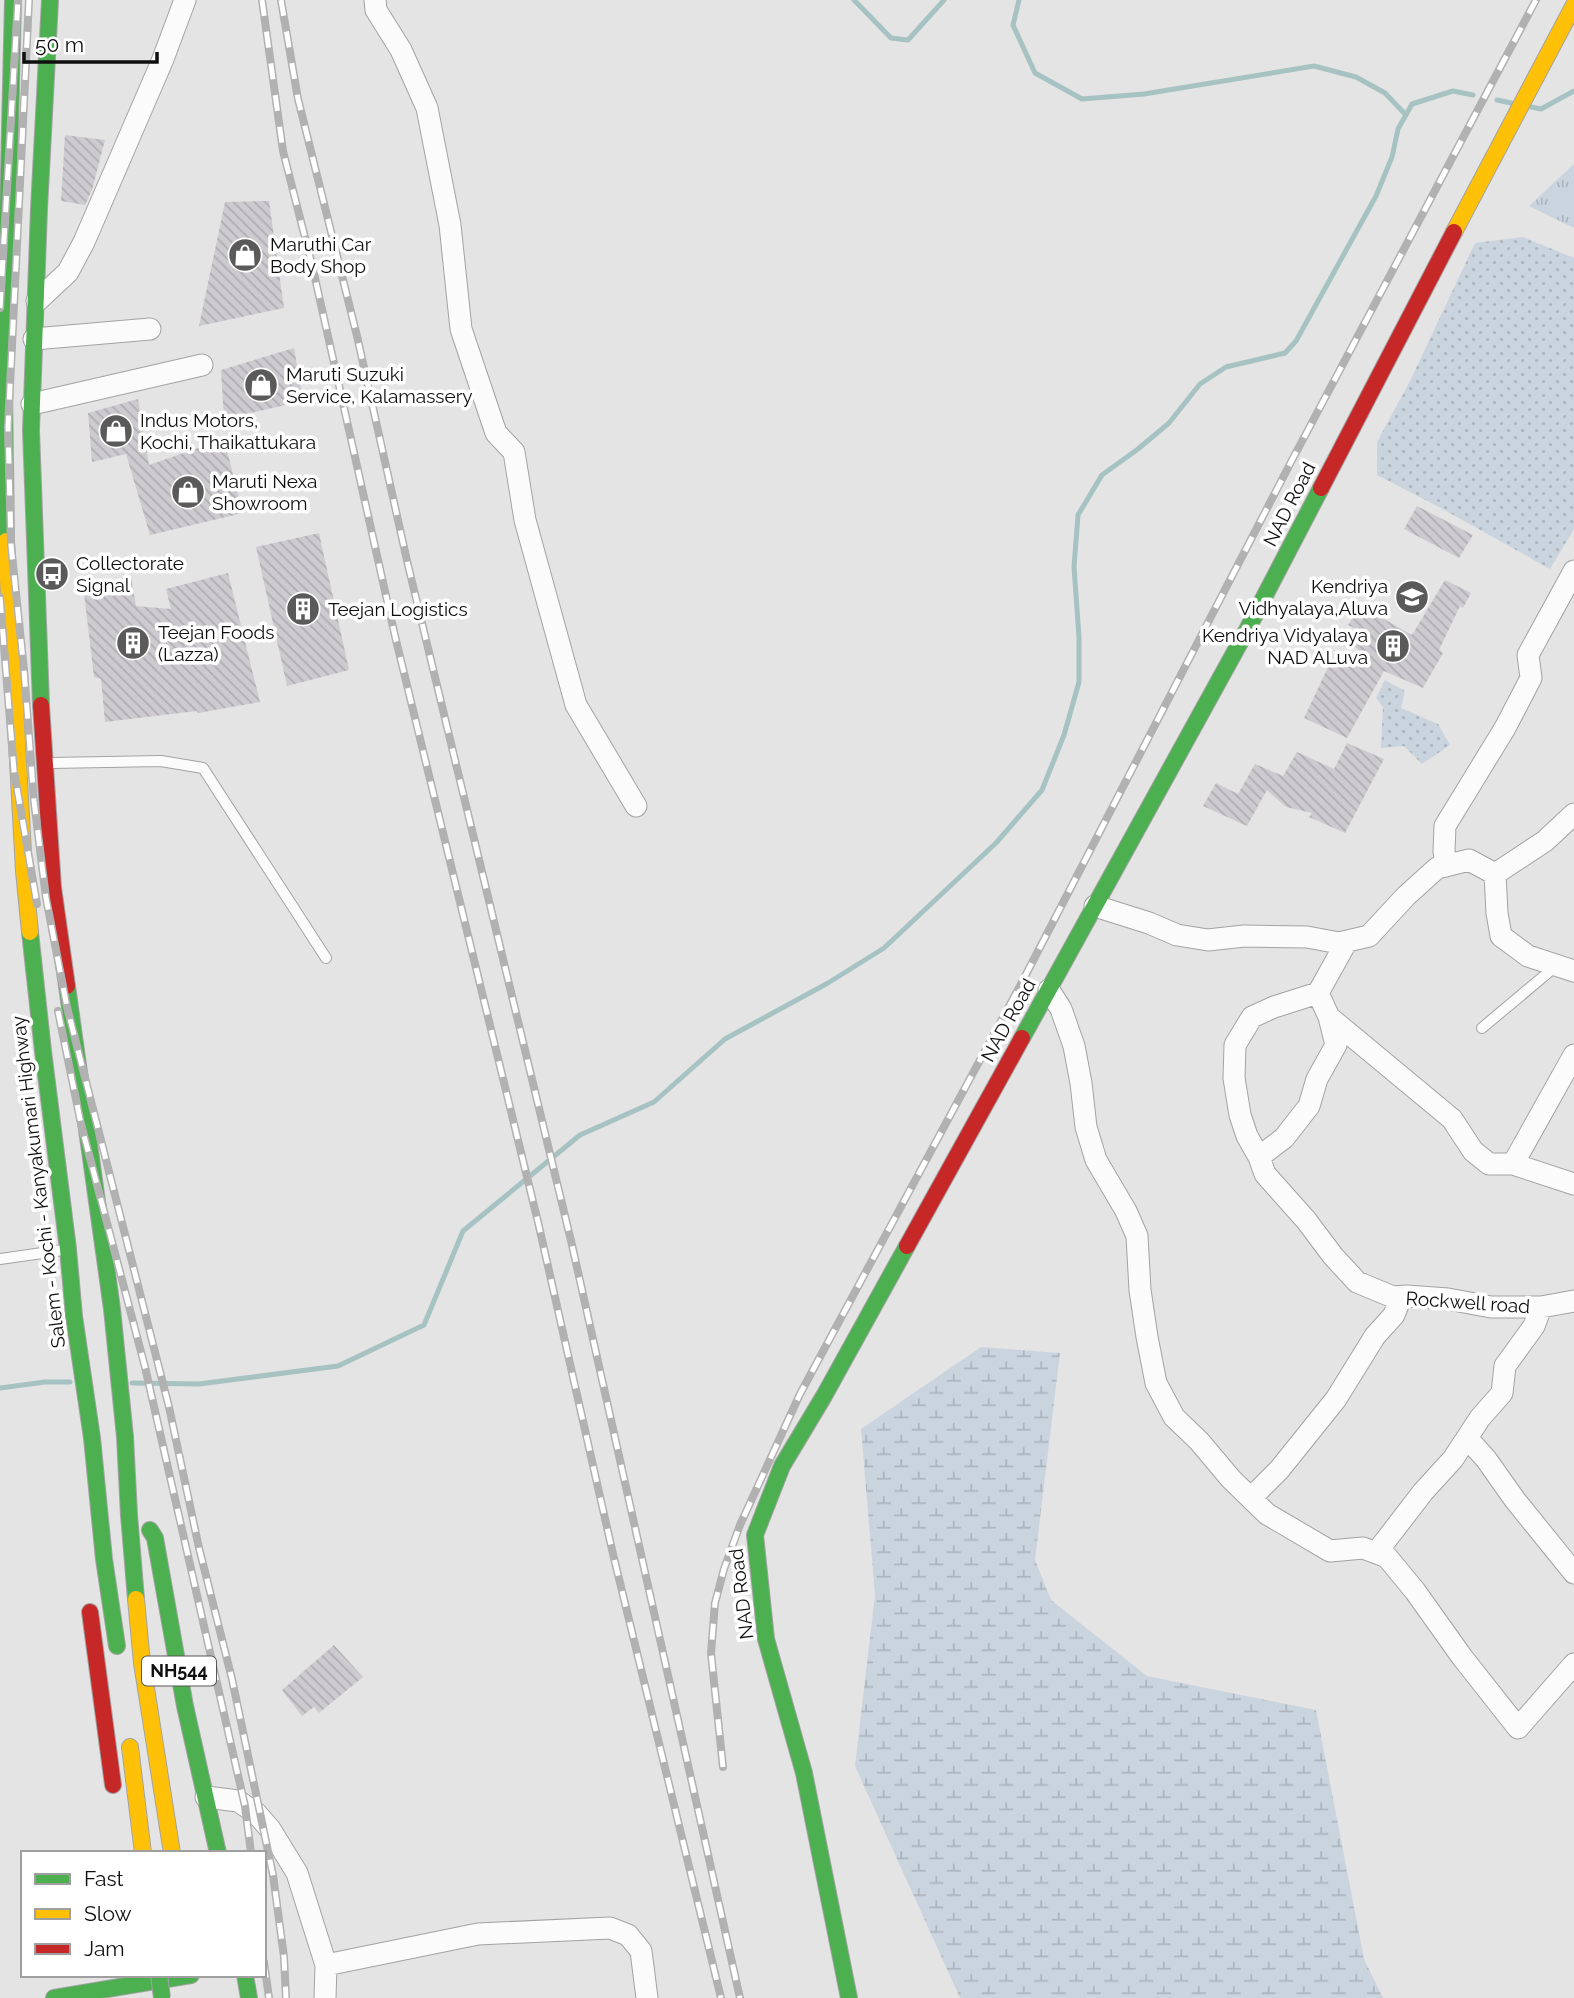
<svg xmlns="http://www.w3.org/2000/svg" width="1574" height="1998" viewBox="0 0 1574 1998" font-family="Raleway,sans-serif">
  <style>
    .grass { fill: url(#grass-tufts) }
    .wetland { fill: url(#wetland-marsh) }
    .park { fill: url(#park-dots) }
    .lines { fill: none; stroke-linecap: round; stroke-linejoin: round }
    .stream { stroke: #a6c2c2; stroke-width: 5 }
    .building { fill: url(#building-back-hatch) }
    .lane-casing { stroke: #a3a3a4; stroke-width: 12 }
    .street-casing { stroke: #a3a3a4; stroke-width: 23 }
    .fast-casing { stroke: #a3a3a4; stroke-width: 18 }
    .slow-casing { stroke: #a3a3a4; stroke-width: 18 }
    .jam-casing { stroke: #a3a3a4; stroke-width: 18 }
    .lane { stroke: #fbfbfb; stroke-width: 10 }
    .street { stroke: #fbfbfb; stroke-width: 21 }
    .fast { stroke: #4caf50; stroke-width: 16 }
    .slow { stroke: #ffc107; stroke-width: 16 }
    .jam { stroke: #c62828; stroke-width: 16 }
    .rail-casing { stroke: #b1b1b1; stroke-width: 8 }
    .rail { stroke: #fff; stroke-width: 5; stroke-dasharray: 16; stroke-linecap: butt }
    .fast-bridge-casing { stroke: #a3a3a4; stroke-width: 18; stroke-linecap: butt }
    .fast-bridge { stroke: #4caf50; stroke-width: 16 }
    .labels { text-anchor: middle; stroke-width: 7; stroke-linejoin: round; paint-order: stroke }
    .shield { fill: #fff; stroke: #575757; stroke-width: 2 }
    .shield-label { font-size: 18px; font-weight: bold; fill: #0f0f0f }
    .poi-label { font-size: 19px; fill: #0f0f0f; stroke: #fff; text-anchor: start }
    .street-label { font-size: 19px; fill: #0f0f0f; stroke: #fff }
  </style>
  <defs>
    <pattern id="grass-tufts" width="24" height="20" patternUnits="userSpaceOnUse" patternTransform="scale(1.75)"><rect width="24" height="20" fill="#cad4df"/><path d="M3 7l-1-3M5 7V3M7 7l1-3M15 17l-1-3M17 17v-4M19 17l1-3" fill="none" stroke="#acb5be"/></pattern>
    <pattern id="wetland-marsh" width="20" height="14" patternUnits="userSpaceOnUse" patternTransform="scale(1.75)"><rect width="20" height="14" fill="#cad4df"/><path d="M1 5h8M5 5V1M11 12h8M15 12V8" fill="none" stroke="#acb5be"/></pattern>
    <pattern id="park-dots" width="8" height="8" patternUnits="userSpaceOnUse" patternTransform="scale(1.75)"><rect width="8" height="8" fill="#cad4df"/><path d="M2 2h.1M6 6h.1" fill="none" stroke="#acb5be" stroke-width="1.8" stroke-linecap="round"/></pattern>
    <pattern id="building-back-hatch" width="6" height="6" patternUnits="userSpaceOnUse" patternTransform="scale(1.75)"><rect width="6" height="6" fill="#cdcbd0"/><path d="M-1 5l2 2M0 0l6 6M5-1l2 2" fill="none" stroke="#afadb1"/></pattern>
  </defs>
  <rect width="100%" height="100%" fill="#e4e4e4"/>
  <path class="grass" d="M1574,164V228L1529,206Z"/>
  <path class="wetland" d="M981,1347L1060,1353L1035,1560L1051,1600L1147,1676L1316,1710L1364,1959L1383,1998H960L855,1766L875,1595L861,1429Z"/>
  <path class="park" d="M1523,237L1574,258V529L1550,569L1439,507L1377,475V442L1410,381L1475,243Z
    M1385,680L1405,691L1401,708L1438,724L1450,745L1422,764L1404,746L1381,748L1383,707L1376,698Z"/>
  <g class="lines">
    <path class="stream" d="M854,0L891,38L908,40L944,0
      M1019,0L1013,25L1035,73L1082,99L1144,94L1314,66L1356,77L1385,93L1406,115
      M1497,100L1511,103
      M1531,107L1541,109L1574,91
      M132,1383L199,1384L338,1366L424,1325L463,1231L580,1135L654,1102L725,1039L828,983L884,948L996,843L1042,790L1064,735L1079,682V637L1074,567L1078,515L1102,475L1138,449L1169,423L1200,384L1226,367L1285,353L1296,341L1376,196L1392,157L1398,129L1412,104L1453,91L1473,95
      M0,1388L45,1382H70"/>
  </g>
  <path class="building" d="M65,135L105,140L92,190L85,205L61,201Z
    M269,201L284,308L199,326L225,202Z
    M294,348L303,401L224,419L221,370Z
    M138,399L149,465L224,439L243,513L150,535L126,454L92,462L88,413Z
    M1417,506L1473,535L1459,558L1404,529Z
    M319,533L349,670L287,686L256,547Z
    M228,573L260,702L198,713L197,711L105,722L101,679L94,677L83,585L131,577L136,606L171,609L166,589Z
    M1445,580L1471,593L1463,608L1460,606L1439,650L1443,653L1423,688L1384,671L1347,738L1304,718L1329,665L1367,655L1347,643L1356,629L1348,625L1361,606L1412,635Z
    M1347,743L1384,759L1345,833L1309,817L1312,813L1286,807L1267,790L1247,826L1203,806L1216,783L1238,794L1255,764L1283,776L1297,752L1334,769Z
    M334,1645L363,1677L319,1713L314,1707L302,1716L282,1690Z"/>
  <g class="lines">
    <g class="lane-casing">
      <path id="lane" d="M51,763L161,761L203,768L326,958
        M1482,1028L1556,966
        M0,1259L63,1250"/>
    </g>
    <g class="street-casing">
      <path id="street" d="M375,0L376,10L401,50L427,108L450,225L461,329L496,433L514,452L525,520L576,705L636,806
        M37,301L68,272L84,242L163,59L185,0
        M34,339L150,329
        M32,404L202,365
        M1446,866L1444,851L1445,826L1505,728L1531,678L1528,655L1574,571
        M1495,874L1545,841L1574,814
        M1095,906L1149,923L1177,935L1208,940L1244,936L1307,937L1339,943L1369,936L1406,896L1437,868L1469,860L1495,874L1497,913L1501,936L1528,956L1574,971
        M1049,990L1061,1009L1074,1046L1081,1083L1086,1127L1096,1160L1126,1211L1137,1236L1140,1290L1147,1337L1156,1383L1174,1417L1199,1441L1231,1479L1267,1514L1330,1551L1363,1548L1387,1557L1415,1591L1462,1657L1518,1728L1574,1664
        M1318,993L1274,1007L1252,1017L1235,1045L1234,1078L1240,1115L1247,1136L1259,1157L1284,1138L1309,1106L1317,1079L1336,1045L1329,1017L1318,993L1347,941
        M1329,1017L1452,1119L1473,1151L1489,1164H1513L1574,1184
        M1259,1157L1265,1174L1306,1220L1333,1256L1357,1282L1393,1297L1406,1296L1448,1299L1491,1307H1541L1574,1301
        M1513,1164L1574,1055
        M1467,1438L1486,1459L1515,1500L1574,1573
        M1251,1498L1279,1470L1336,1399L1375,1336L1394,1315L1401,1297
        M1376,1553L1423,1492L1453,1459L1480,1418L1502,1393L1505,1366L1534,1326L1541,1307
        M206,1797L238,1801L256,1813L270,1829L297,1873L326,1965
        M325,1998L326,1965L478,1934L610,1928L628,1935L641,1951L647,1998"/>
    </g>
    <g class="fast-casing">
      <path id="fast" d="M6,541L4,387L13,0
        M41,705L31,430L39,209L50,0
        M30,932L43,1051L68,1249L74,1316L92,1438L104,1559L117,1646
        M67,986L112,1309L125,1437L129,1515L136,1599
        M1022,1038L1248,628L1321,488
        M150,1530L155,1538L185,1706L218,1853
        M245,1975L249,1998
        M54,1998L191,1975
        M849,1998L804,1773L766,1639L755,1535L782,1466L824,1396L907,1246"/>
    </g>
    <g class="slow-casing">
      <path id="slow" d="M1454,232L1574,5
        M6,541L24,871L30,932
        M136,1599L142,1663L172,1853
        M130,1747L143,1853"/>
    </g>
    <g class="jam-casing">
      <path id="jam" d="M1321,488L1454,232
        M41,705L53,887L67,986
        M907,1246L1022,1038
        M90,1612L113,1785"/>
    </g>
    <use href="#lane" class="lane"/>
    <use href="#street" class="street"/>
    <use href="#fast" class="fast"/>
    <use href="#slow" class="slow"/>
    <use href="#jam" class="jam"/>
    <g class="rail-casing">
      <path id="rail" d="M29,0L8,427L11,545L24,670L34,801L46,898L67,1007L169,1407L199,1548L232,1679L273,1875L284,1957L286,1998
        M262,0L283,151L313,269L395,636L538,1222L613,1554L721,1998
        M281,0L298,99L357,336L408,565L572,1245L740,1998
        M0,308L18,0
        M0,597L14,771L37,904
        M58,1011L81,1124L145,1367L245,1806L251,1853
        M723,1767L711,1653L715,1603L724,1569L740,1525L800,1394L1021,984L1291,462L1536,0
        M264,1962L269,1998"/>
    </g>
    <use href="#rail" class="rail"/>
    <g class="fast-bridge-casing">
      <path id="fast-bridge" d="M159,1975L162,1998"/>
    </g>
    <use href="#fast-bridge" class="fast-bridge"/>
  </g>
  <defs>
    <g id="shop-disc" transform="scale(1.75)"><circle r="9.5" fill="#5a5a5a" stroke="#fff"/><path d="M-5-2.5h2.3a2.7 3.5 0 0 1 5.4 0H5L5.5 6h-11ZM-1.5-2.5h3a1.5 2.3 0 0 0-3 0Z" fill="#fff"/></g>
    <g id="bus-disc" transform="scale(1.75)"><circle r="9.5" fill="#5a5a5a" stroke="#fff"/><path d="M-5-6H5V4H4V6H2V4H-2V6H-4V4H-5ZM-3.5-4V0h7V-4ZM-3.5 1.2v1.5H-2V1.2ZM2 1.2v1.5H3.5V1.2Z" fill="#fff"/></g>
    <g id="school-disc" transform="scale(1.75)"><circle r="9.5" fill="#5a5a5a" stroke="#fff"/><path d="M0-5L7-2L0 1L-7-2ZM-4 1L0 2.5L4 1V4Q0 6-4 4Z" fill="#fff"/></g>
    <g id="building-disc" transform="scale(1.75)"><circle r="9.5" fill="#5a5a5a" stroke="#fff"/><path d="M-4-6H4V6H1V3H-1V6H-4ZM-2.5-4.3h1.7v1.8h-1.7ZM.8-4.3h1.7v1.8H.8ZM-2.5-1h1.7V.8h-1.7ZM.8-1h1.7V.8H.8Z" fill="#fff"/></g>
  </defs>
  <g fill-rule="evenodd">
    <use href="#shop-disc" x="245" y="255"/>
    <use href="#shop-disc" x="261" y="385"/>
    <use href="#shop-disc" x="116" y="431"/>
    <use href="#shop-disc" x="188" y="492"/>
    <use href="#bus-disc" x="52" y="574"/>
    <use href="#school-disc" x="1412" y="597"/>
    <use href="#building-disc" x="303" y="609"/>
    <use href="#building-disc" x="133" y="643"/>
    <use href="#building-disc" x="1393" y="646"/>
  </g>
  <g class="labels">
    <rect class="shield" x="142" y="1656.5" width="74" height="29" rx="5"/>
    <g class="shield-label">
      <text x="179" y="1677">NH544</text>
    </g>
    <g class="poi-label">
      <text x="270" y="251">Maruthi Car<tspan x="270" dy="22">Body Shop</tspan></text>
      <text x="286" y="381">Maruti Suzuki<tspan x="286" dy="22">Service, Kalamassery</tspan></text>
      <text x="140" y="427">Indus Motors,<tspan x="140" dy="22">Kochi, Thaikattukara</tspan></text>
      <text x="212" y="488">Maruti Nexa<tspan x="212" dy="22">Showroom</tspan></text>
      <text x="76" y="570">Collectorate<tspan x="76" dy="22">Signal</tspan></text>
      <text x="1388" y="593" text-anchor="end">Kendriya<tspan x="1388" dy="22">Vidhyalaya,Aluva</tspan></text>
      <text x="328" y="616">Teejan Logistics</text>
      <text x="158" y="639">Teejan Foods<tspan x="158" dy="22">(Lazza)</tspan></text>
      <text x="1368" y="642" text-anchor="end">Kendriya Vidyalaya<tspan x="1368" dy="22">NAD ALuva</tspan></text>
    </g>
    <g class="street-label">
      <text transform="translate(1289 504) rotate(-63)" y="7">NAD Road</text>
      <text transform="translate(1008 1020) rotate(-61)" y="7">NAD Road</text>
      <text transform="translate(38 1182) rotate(-97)" y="7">Salem - Kochi - Kanyakumari Highway</text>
      <text transform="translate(1468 1302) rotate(4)" y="7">Rockwell road</text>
      <text transform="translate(741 1594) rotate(-97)" y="7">NAD Road</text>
    </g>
  </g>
  <rect x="21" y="1851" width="245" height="126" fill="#ffffff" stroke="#9f9f9f" stroke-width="2"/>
  <rect x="35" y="1874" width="35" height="10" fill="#4caf50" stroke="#9f9f9f" stroke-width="2"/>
  <text x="84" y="1886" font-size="21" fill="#0f0f0f">Fast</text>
  <rect x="35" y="1909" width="35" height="10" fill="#ffc107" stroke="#9f9f9f" stroke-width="2"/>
  <text x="84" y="1921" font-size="21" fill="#0f0f0f">Slow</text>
  <rect x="35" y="1944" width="35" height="10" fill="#c62828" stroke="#9f9f9f" stroke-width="2"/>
  <text x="84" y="1956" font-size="21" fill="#0f0f0f">Jam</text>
  <path d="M24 52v10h133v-10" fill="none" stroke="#0f0f0f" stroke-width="3.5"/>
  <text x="35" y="52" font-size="21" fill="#0f0f0f" stroke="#ffffff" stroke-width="5" paint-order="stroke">50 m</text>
</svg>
